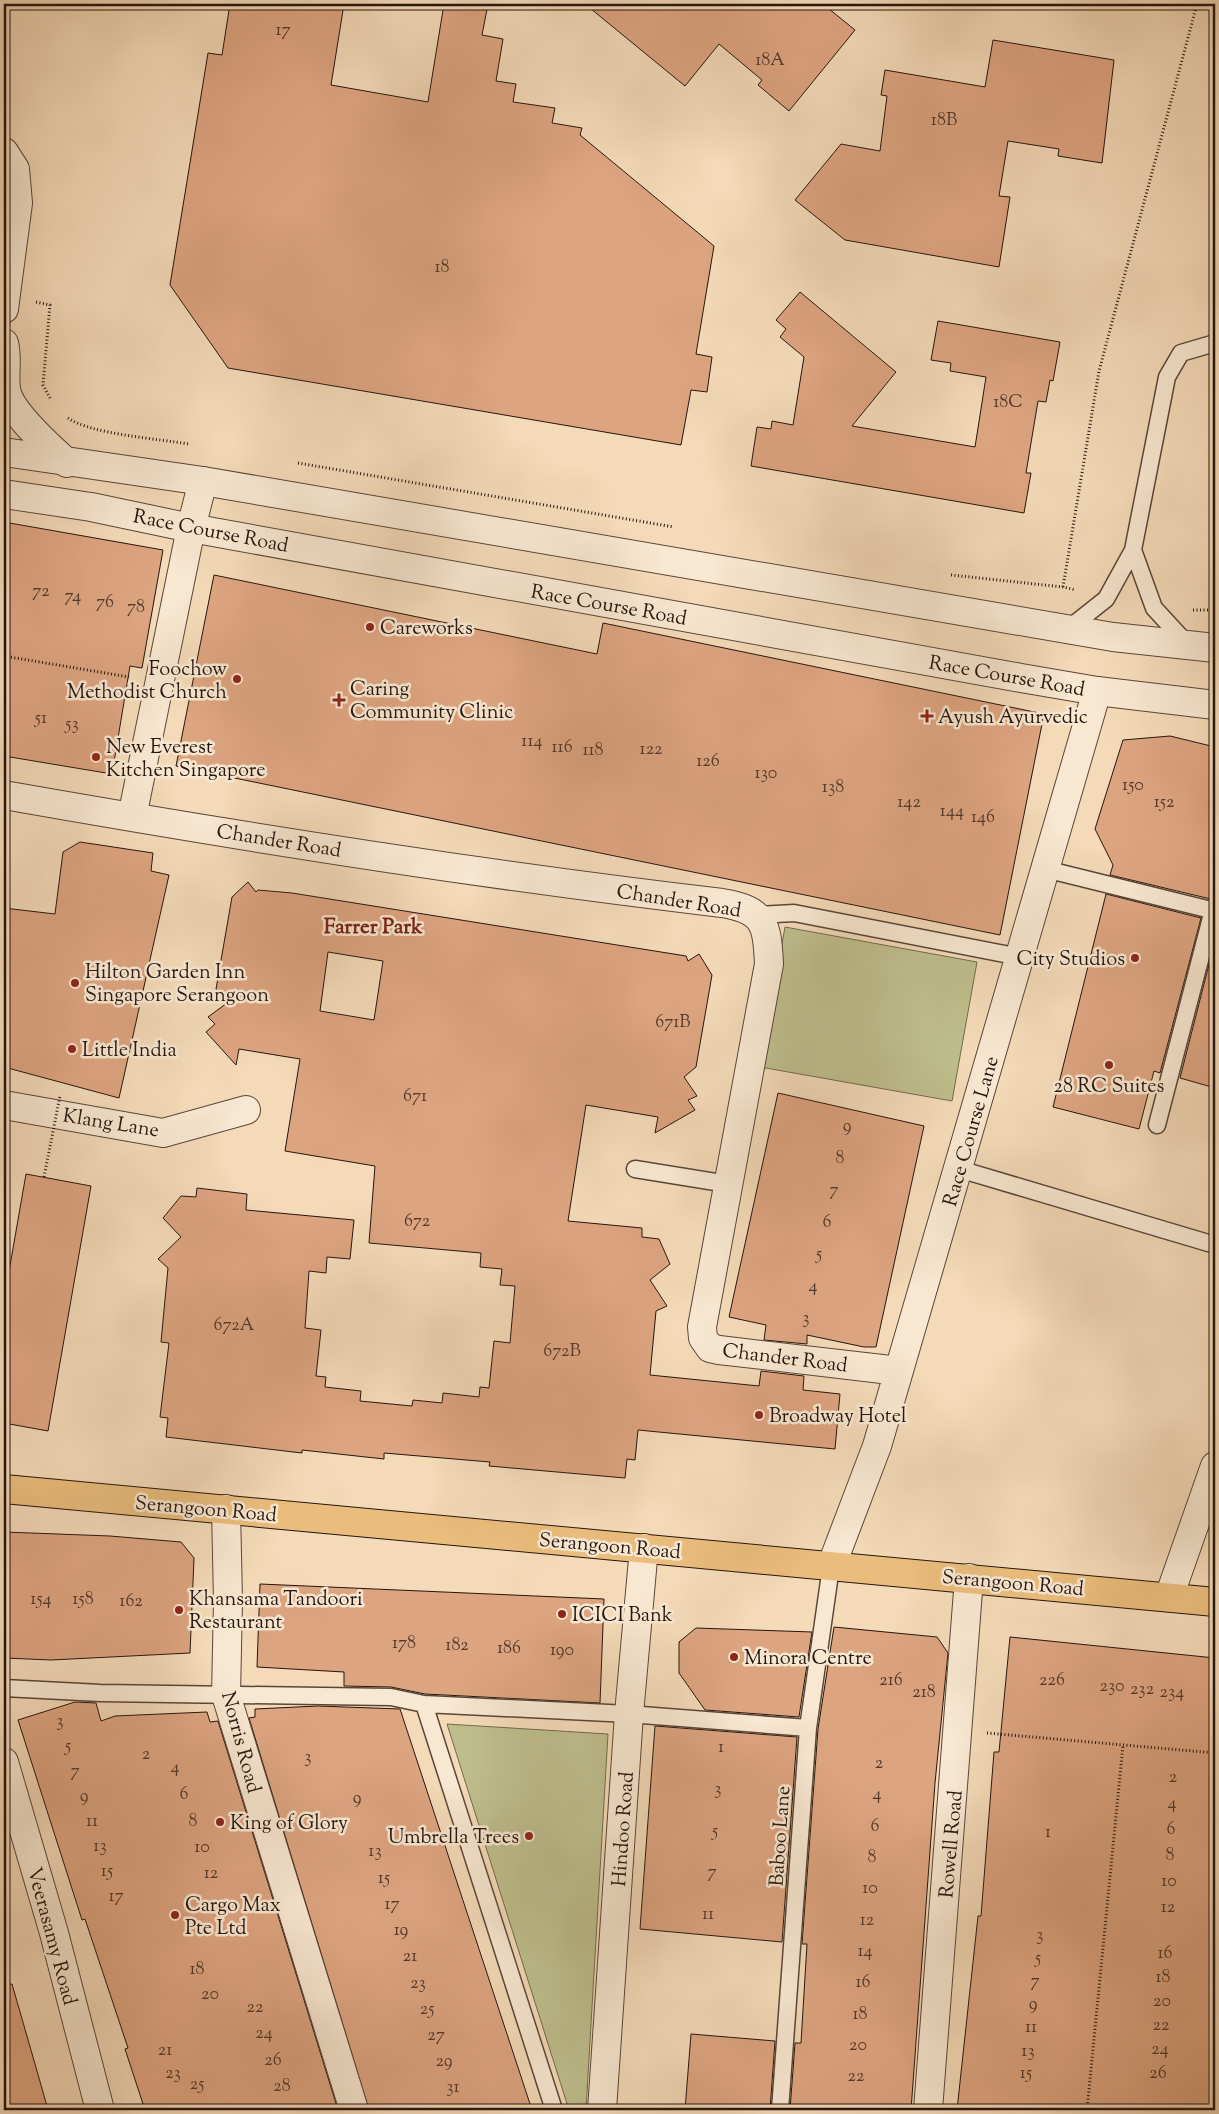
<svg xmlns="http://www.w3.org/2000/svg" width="1219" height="2114" viewBox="0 0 1219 2114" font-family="'Sorts Mill Goudy',serif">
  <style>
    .green { fill: #bebe8d; stroke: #726a4e }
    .building { fill: #dda480; stroke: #26150f; fill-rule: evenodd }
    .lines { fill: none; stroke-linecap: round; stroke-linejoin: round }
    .service-casing { stroke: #5a4639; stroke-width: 19 }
    .minor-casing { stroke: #5a4639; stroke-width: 30 }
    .tertiary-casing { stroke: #5a4639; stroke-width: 30 }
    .primary-casing { stroke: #26150f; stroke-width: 30 }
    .path { stroke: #26150f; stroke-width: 3; stroke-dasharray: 1 2.5; stroke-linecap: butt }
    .service { stroke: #f8e7d1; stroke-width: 16 }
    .minor { stroke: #f8e7d1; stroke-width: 28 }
    .tertiary { stroke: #f8e7d1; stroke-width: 28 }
    .primary { stroke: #eabd7c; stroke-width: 28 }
    .path-bridge { stroke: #26150f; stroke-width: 3; stroke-dasharray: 1 2.5; stroke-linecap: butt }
    .poi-dot { fill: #8f2418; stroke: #f8e7d1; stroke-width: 2 }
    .labels { text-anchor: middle; stroke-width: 5; stroke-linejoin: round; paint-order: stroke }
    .number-label { font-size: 18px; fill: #54392b }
    .street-label { font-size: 20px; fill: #26150f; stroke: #f8e7d1 }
    .poi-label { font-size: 20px; fill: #26150f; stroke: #f8e7d1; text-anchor: start }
    .neighbourhood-label { font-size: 21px; font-weight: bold; fill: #7a1f14; stroke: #f8e7d1 }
  </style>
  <rect width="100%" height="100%" fill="#f4dab8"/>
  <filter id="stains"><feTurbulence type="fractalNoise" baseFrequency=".004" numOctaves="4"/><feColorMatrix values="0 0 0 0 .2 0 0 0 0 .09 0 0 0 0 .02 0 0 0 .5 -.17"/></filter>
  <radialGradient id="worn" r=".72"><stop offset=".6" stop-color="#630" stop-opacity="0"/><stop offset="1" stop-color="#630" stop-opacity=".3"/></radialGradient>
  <path class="green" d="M785,927L977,962L952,1101L760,1067Z
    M447,1724L608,1734L586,2110H569Z"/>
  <path class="building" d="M230,4H344L331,85L428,102L444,4H488L482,35L503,39L496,81L516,84L513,102L555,108L552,123L582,128L580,135L714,246L696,354L712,357L707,392L691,390L681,445L228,368L170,285L208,53L222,55Z
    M585,4H823L855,30L789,111L758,85L762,80L719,44L685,86Z
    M993,40L1114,60L1102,163L1058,156L1059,149L1008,141L999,196L1010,197L999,267L845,240L795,200L841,144L880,151L887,96L881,95L885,70L985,87Z
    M800,292L896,372L852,426L975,447L986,377L950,371L951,363L931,360L938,321L1060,342L1053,381L1050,380L1046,402L1038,401L1026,473H1031L1024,513L751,466L757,427L771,429L772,421L793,425L804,357L780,337L786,329L776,320Z
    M4,522L163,550L142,668L130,666L112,774L4,756Z
    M214,575L597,654L603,623L1044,714L1000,935L176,766Z
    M1170,736L1215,747V900L1110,875L1113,865L1095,829L1123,740Z
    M80,842L153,853L151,871L169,875L119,1098L4,1067V908L55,914L63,852Z
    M248,882L256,892L258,890L292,893L686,956L688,961L699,954L712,975L696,1067L684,1077L697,1096L688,1100L695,1110L655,1133L658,1117L586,1105L568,1221L642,1228V1237L659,1239L670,1264L650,1280L667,1306L656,1311L650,1375L759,1386L761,1371L804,1376L803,1390L840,1394L835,1449L638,1430L635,1460L627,1459L625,1478L489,1466L490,1462L384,1453V1459L302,1450V1453L166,1437L168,1418L160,1417L169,1343L161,1342L168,1268L158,1259L181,1237L163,1218L181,1196L196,1197L197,1188L247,1194L246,1210L354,1220L350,1259L327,1257L326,1273L309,1271L305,1328L321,1330L316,1376L326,1377L325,1387L361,1391L360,1401L412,1406L413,1400L442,1403L443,1393L479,1397L480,1387L489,1388L494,1341L510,1343L515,1286L500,1285L502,1269L480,1267L481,1253L369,1243L375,1166L285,1151L300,1059L239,1049L236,1065L206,1032L215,1024L208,1017L227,1003L216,989L232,897ZM328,952L383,961L374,1020L320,1011Z
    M1106,894L1201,918L1160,1073L1154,1071L1139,1129L1053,1107Z
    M1215,941V1088L1180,1078Z
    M778,1093L924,1126L876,1347H864L807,1335V1344L764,1340L766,1325L729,1317Z
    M26,1174L91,1186L48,1431L4,1423V1300Z
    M4,1532L110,1536L181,1542L194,1558L190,1653L51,1660L4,1658Z
    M260,1584L604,1599L600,1703L425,1694L391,1687L344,1686V1672L257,1667Z
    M834,1627L937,1637L948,1653L935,1783L911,2110H790L795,2043H801L807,1944H802L818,1729Z
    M696,1628L812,1632L799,1717L705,1710L679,1673V1642Z
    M1010,1637L1215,1658V2110H957L978,1916H981L994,1752H999Z
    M75,1702L96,1703L101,1721L115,1716L207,1712L210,1722L218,1721L338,2110H145L125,2049L128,2048L85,1919L82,1920L18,1720Z
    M318,1706L400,1709L532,2110H369L249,1718L255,1717V1709Z
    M655,1726L797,1737L782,1942L640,1929Z
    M12,1984L39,2078L48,2110H4V1985Z
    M691,2034L775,2041L770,2110H685Z"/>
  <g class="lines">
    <g class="service-casing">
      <path id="service" d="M1133,550L1154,608L1188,645
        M1068,629L1106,599L1133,550L1167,377L1181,353L1215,343
        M1045,869L1215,911
        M757,915L794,913L1020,957
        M1157,1125L1213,910
        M635,1169L728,1184
        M959,1169L1215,1245
        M4,1688L100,1693L391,1697L424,1704L629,1714L808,1728
        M424,1704L554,2110
        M780,2110L808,1728L831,1567"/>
    </g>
    <g class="minor-casing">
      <path id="minor" d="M4,152L15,169L18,203L4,309
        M4,795C242,837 482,875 722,903C765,910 767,924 769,964L702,1327L703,1338L710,1348L719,1350L899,1371
        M132,817L191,528L203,481
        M4,1105L163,1133L246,1110
        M226,1509L228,1601L226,1695L354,2110
        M831,1567L877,1446L1097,691
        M1169,1597L1215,1466
        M4,1762L54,1933L100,2110
        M602,2110L629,1714L644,1548
        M928,2110L969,1578"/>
    </g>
    <g class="tertiary-casing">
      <path id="tertiary" d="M4,343C8,359 4,374 6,389C9,412 50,447 67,463
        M4,452L203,481L1113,637L1215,648
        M4,494L91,507L191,528L1021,678L1097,691L1215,705"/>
    </g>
    <g class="primary-casing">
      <path id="primary" d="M4,1489L1215,1602"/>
    </g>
    <path class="path" d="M36,302L50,305L43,385L51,400
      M68,418C90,434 159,439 189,444
      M298,463L674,527
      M951,575L1063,587L1076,590
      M1063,587L1099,371L1197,4
      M1193,610H1215
      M4,656L129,677
      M987,1733L1215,1753
      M1087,2110L1123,1745"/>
    <use href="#service" class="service"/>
    <use href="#minor" class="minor"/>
    <use href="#tertiary" class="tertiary"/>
    <use href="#primary" class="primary"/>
    <path class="path-bridge" d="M44,1177L60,1096"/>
  </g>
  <g class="poi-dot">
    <circle cx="370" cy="627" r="5"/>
    <circle cx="237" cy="679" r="5"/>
    <path d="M336.5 692.5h5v5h5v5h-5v5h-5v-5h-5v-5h5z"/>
    <path d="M924.5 708.5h5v5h5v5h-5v5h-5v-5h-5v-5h5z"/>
    <circle cx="96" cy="757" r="5"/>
    <circle cx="1135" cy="958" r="5"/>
    <circle cx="75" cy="983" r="5"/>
    <circle cx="72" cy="1049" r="5"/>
    <circle cx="1109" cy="1065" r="5"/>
    <circle cx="759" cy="1415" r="5"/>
    <circle cx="179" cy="1610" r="5"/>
    <circle cx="562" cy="1614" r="5"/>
    <circle cx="734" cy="1657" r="5"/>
    <circle cx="220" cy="1822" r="5"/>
    <circle cx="529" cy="1836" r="5"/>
    <circle cx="175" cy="1915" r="5"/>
  </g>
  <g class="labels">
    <g class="number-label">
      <text x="283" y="35">17</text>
      <text x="770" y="65">18A</text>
      <text x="944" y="125">18B</text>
      <text x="442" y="272">18</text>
      <text x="1008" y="407">18C</text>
      <text x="41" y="596">72</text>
      <text x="73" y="601">74</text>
      <text x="105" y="607">76</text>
      <text x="136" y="612">78</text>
      <text x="41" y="723">51</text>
      <text x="72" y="729">53</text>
      <text x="532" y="746">114</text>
      <text x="562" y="752">116</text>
      <text x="651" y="754">122</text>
      <text x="593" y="755">118</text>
      <text x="708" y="766">126</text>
      <text x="766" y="778">130</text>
      <text x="1133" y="790">150</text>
      <text x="833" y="792">138</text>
      <text x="909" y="807">142</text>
      <text x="1164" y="807">152</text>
      <text x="952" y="816">144</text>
      <text x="983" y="822">146</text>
      <text x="673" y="1027">671B</text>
      <text x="415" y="1101">671</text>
      <text x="847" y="1131">9</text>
      <text x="840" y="1163">8</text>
      <text x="834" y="1195">7</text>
      <text x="417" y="1226">672</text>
      <text x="827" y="1227">6</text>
      <text x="819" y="1259">5</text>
      <text x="813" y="1291">4</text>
      <text x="806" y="1323">3</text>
      <text x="234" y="1330">672A</text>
      <text x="562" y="1356">672B</text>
      <text x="41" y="1604">154</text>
      <text x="83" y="1604">158</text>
      <text x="131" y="1606">162</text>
      <text x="404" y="1648">178</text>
      <text x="457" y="1650">182</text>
      <text x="509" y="1653">186</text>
      <text x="562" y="1655">190</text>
      <text x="891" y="1685">216</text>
      <text x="1052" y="1685">226</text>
      <text x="1112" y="1691">230</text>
      <text x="1142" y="1694">232</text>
      <text x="924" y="1697">218</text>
      <text x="1172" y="1697">234</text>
      <text x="60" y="1726">3</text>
      <text x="68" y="1751">5</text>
      <text x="721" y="1752">1</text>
      <text x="146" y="1759">2</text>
      <text x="308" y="1762">3</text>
      <text x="879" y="1768">2</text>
      <text x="175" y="1772">4</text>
      <text x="75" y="1776">7</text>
      <text x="1173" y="1782">2</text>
      <text x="718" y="1794">3</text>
      <text x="184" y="1799">6</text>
      <text x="877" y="1799">4</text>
      <text x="84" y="1801">9</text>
      <text x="357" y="1803">9</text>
      <text x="1172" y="1808">4</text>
      <text x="92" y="1826">11</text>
      <text x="193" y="1826">8</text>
      <text x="875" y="1831">6</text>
      <text x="1171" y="1834">6</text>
      <text x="715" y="1836">5</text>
      <text x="1048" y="1837">1</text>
      <text x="100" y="1851">13</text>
      <text x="202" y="1852">10</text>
      <text x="375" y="1856">13</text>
      <text x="1170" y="1860">8</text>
      <text x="872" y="1862">8</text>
      <text x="107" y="1876">15</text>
      <text x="712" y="1877">7</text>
      <text x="211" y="1878">12</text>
      <text x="384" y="1883">15</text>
      <text x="1169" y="1886">10</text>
      <text x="870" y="1893">10</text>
      <text x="116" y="1901">17</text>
      <text x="392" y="1909">17</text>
      <text x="1168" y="1912">12</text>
      <text x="708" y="1919">11</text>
      <text x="867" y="1925">12</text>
      <text x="401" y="1935">19</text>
      <text x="1040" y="1940">3</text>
      <text x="865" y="1956">14</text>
      <text x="1165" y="1958">16</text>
      <text x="410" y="1961">21</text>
      <text x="1038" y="1963">5</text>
      <text x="197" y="1974">18</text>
      <text x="1163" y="1982">18</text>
      <text x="1035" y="1986">7</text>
      <text x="863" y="1987">16</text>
      <text x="418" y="1988">23</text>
      <text x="210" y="1999">20</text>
      <text x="1162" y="2006">20</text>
      <text x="1033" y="2009">9</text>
      <text x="255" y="2012">22</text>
      <text x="427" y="2014">25</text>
      <text x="860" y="2019">18</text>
      <text x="1161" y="2030">22</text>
      <text x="1031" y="2032">11</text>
      <text x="264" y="2038">24</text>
      <text x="436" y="2040">27</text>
      <text x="858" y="2050">20</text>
      <text x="1160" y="2054">24</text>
      <text x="165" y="2055">21</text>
      <text x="1028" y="2056">13</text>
      <text x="273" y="2065">26</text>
      <text x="444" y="2066">29</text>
      <text x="173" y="2078">23</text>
      <text x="1026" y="2078">15</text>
      <text x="1158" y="2078">26</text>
      <text x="856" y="2081">22</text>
      <text x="197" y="2089">25</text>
      <text x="282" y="2091">28</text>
      <text x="453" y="2092">31</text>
    </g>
    <g class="street-label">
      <text transform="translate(211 530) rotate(11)" y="7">Race Course Road</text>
      <text transform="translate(609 604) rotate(10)" y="7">Race Course Road</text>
      <text transform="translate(1007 675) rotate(10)" y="7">Race Course Road</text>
      <text transform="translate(279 840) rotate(9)" y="7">Chander Road</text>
      <text transform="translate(679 900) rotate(9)" y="7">Chander Road</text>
      <text transform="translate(111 1122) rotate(9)" y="7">Klang Lane</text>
      <text transform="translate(970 1131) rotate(-74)" y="7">Race Course Lane</text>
      <text transform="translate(785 1357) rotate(7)" y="7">Chander Road</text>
      <text transform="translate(206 1508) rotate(5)" y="7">Serangoon Road</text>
      <text transform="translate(610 1545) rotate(5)" y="7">Serangoon Road</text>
      <text transform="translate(1013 1582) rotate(5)" y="7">Serangoon Road</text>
      <text transform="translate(242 1742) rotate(75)" y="7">Norris Road</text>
      <text transform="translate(622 1829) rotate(-86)" y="7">Hindoo Road</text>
      <text transform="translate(779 1836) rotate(-86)" y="7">Baboo Lane</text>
      <text transform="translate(950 1844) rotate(-85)" y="7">Rowell Road</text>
      <text transform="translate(53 1936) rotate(75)" y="7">Veerasamy Road</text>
    </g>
    <g class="poi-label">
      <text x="380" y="634">Careworks</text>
      <text x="227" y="675" text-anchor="end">Foochow<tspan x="227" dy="23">Methodist Church</tspan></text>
      <text x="350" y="695">Caring<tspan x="350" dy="23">Community Clinic</tspan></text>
      <text x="938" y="723">Ayush Ayurvedic</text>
      <text x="106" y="753">New Everest<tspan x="106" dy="23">Kitchen Singapore</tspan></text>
      <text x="1125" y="965" text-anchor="end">City Studios</text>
      <text x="85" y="978">Hilton Garden Inn<tspan x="85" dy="23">Singapore Serangoon</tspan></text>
      <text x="82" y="1056">Little India</text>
      <text x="1109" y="1092" text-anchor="middle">28 RC Suites</text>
      <text x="769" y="1422">Broadway Hotel</text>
      <text x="189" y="1605">Khansama Tandoori<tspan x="189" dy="23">Restaurant</tspan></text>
      <text x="572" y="1621">ICICI Bank</text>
      <text x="744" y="1664">Minora Centre</text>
      <text x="230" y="1829">King of Glory</text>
      <text x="519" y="1843" text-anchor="end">Umbrella Trees</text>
      <text x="185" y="1911">Cargo Max<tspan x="185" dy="23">Pte Ltd</tspan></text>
    </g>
    <g class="neighbourhood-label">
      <text x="373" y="933">Farrer Park</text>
    </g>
  </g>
  <rect width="1219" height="2114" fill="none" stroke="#f4dab8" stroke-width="20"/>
  <rect x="5" y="5" width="1209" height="2104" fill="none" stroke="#26150f" stroke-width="2.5"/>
  <rect x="10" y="10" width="1199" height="2094" fill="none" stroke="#26150f"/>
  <rect width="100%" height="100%" filter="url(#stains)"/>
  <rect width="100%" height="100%" fill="url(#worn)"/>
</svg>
